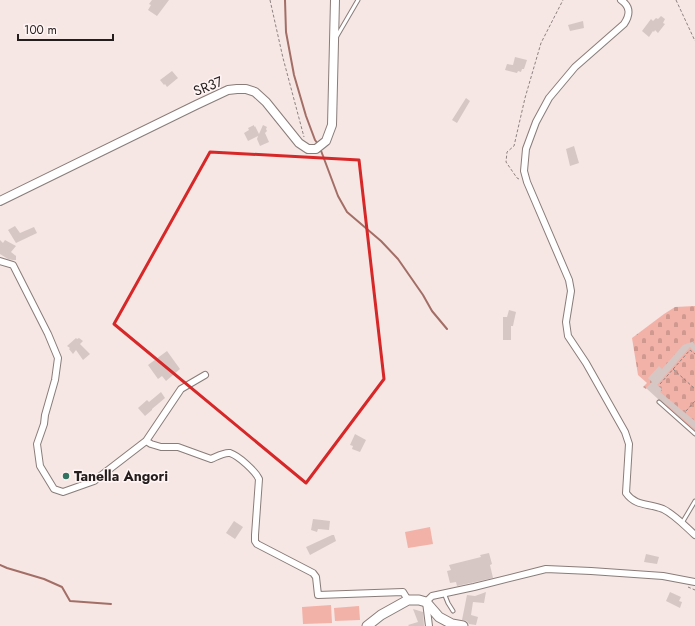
<svg xmlns="http://www.w3.org/2000/svg" width="695" height="626" viewBox="0 0 695 626" font-family="Jost,sans-serif">
  <style>
    .cemetery { fill: url(#cemetery-stones) }
    .garden { fill: #f2b2a8 }
    .lines { fill: none; stroke-linecap: round; stroke-linejoin: round }
    .stream { stroke: #a36e66; stroke-width: 2 }
    .building { fill: #d6c7c5 }
    .service-casing { stroke: #897c79; stroke-width: 5 }
    .minor-casing { stroke: #897c79; stroke-width: 8 }
    .tertiary-casing { stroke: #897c79; stroke-width: 10 }
    .secondary-casing { stroke: #897c79; stroke-width: 11 }
    .path { stroke: #8d8281; stroke-width: 1; stroke-dasharray: 3 2; stroke-linecap: butt }
    .service { stroke: #fff; stroke-width: 3 }
    .minor { stroke: #fff; stroke-width: 6 }
    .tertiary { stroke: #fff; stroke-width: 8 }
    .secondary { stroke: #fff; stroke-width: 9 }
    .marked { fill: none; stroke: #d62828; stroke-width: 3; stroke-linejoin: round }
    .poi-dot { fill: #327361; stroke: #fff5f4; stroke-width: 1.5 }
    .labels { text-anchor: middle; stroke-width: 3; stroke-linejoin: round; paint-order: stroke }
    .street-label { font-size: 14px; fill: #231d1d; stroke: #fff5f4 }
    .poi-label { font-size: 14px; font-weight: bold; fill: #231d1d; stroke: #fff5f4; text-anchor: start }
  </style>
  <defs>
    <pattern id="cemetery-stones" width="16" height="16" patternUnits="userSpaceOnUse"><rect width="16" height="16" fill="#f2b2a8"/><path d="M2 7V4a2 2 0 0 1 4 0v3zM10 15v-3a2 2 0 0 1 4 0v3z" fill="#cf9990"/></pattern>
  </defs>
  <rect width="100%" height="100%" fill="#f6e7e4"/>
  <path class="cemetery" d="M695,306V431L657,397L648,387L646,389L643,387L647,383L638,375L632,338L664,314L675,307Z"/>
  <path class="garden" d="M430,527L433,544L408,548L405,532Z
    M331,605L332,623L303,624L302,607Z
    M359,606L360,620L335,621L334,608Z"/>
  <g class="lines">
    <path class="stream" d="M285,0L286,32L294,75L306,116L315,140L318,144
      M320,148L338,196L347,212L381,241L398,259L423,295L432,311L447,329
      M0,565L7,568L44,579L62,587L70,601L111,604"/>
  </g>
  <path class="building" d="M152,0H169L157,16L148,10L151,5L149,4Z
    M661,16L665,19L663,23L665,24L658,33L655,30L654,32L653,31L649,37L642,31L651,19L653,21L656,18L658,19Z
    M583,21L584,28L570,31L568,25Z
    M515,57L527,60L524,69H522L521,72L518,71L517,73L505,70L507,64L513,65Z
    M172,71L178,78L167,87L165,84L164,85L160,80Z
    M466,98L470,101L457,123L452,120Z
    M254,125V127L255,126L259,134L263,125L267,127L266,129L267,131L265,133L269,142L260,146L257,139L258,136L248,141L244,133L249,130L248,128Z
    M574,146L579,163L570,166L566,149Z
    M15,226L20,233L34,227L37,233L16,243L8,230Z
    M0,240L3,243L5,240L16,246L11,252L16,256V260H13L8,259L0,254Z
    M509,310L516,312L514,321L513,326H511V340H503V317H507Z
    M76,338L77,339L79,338L83,341L80,344L90,354L83,360L76,350L73,354L69,349L70,348L67,346Z
    M695,341L693,343L695,345V352L690,347L657,385L662,389L660,392L695,421V429L661,400L658,399L646,388L652,382L648,378L659,366L662,369L683,345Z
    M167,351L180,369L166,381L162,376L158,379L148,365Z
    M161,392L165,398L152,409V410L145,416L138,408L147,400L149,402Z
    M355,434L366,440L360,452L352,449L353,446L350,445Z
    M313,519L330,521L329,530L318,529L317,532L311,530Z
    M234,521L243,527L235,539L226,533Z
    M332,535H334L336,541L310,555L306,547Z
    M489,553L492,564L490,565L493,578L457,586L456,582L450,583L447,571L451,570L449,565L481,557L480,555Z
    M646,554L659,557L657,564L644,562Z
    M486,592L484,603L473,602L471,615L478,617L476,625L469,624L467,621L462,620L467,595L475,596Z
    M670,592L681,597L679,601L682,602L680,608L666,601Z
    M413,609L423,612L424,626H409L408,625L418,622Z"/>
  <g class="lines">
    <g class="service-casing">
      <path id="service" d="M337,36L358,0
        M659,402L695,434
        M682,523L695,501
        M444,593L448,603L453,611"/>
    </g>
    <g class="minor-casing">
      <path id="minor" d="M621,0C631,7 630,15 624,24L575,67L549,98L536,122L526,149L524,171L527,182L569,280L571,291L566,322L568,336L586,363L625,432L629,444L626,493C636,507 649,503 663,509C675,515 685,526 695,535
        M0,261L13,265L48,334L58,358L55,380L45,415L44,424L37,444L40,466L54,489L63,492L94,481L146,441L181,389L205,375
        M146,441L151,444L161,447H178L211,459C216,457 224,452 230,453C239,456 255,471 259,479L255,535V541L257,544L313,573L316,577L318,595L403,592L408,600
        M429,626L426,602L432,596L474,587L546,569L591,571L663,576L695,582"/>
    </g>
    <g class="tertiary-casing">
      <path id="tertiary" d="M0,201L196,105L228,90L237,89H246L255,92L266,102L299,143L308,149H316L326,141L332,125L335,0"/>
    </g>
    <g class="secondary-casing">
      <path id="secondary" d="M367,626L381,615L408,600H419L426,602L439,617L452,624L463,626"/>
    </g>
    <path class="path" d="M270,0L283,58L304,137
      M676,0L695,41
      M519,179L517,178L506,162L507,152L514,146L525,98L541,43L563,0
      M673,369L695,389
      M660,384L690,350L695,354
      M686,411L695,401
      M688,587L695,590"/>
    <use href="#service" class="service"/>
    <use href="#minor" class="minor"/>
    <use href="#tertiary" class="tertiary"/>
    <use href="#secondary" class="secondary"/>
  </g>
  <path class="marked" d="M210,152L359,160L384,379L306,483L114,324Z"/>
  <circle class="poi-dot" cx="66" cy="476" r="4"/>
  <g class="labels">
    <g class="street-label">
      <text transform="translate(208 86) rotate(-22)" y="5">SR37</text>
    </g>
    <g class="poi-label">
      <text x="74" y="481">Tanella Angori</text>
    </g>
  </g>
  <path d="M18 34v6h95v-6" fill="none" stroke="#231d1d" stroke-width="2"/>
  <text x="24" y="34" font-size="12" fill="#231d1d" stroke="#fff5f4" stroke-width="3" paint-order="stroke">100 m</text>
</svg>
